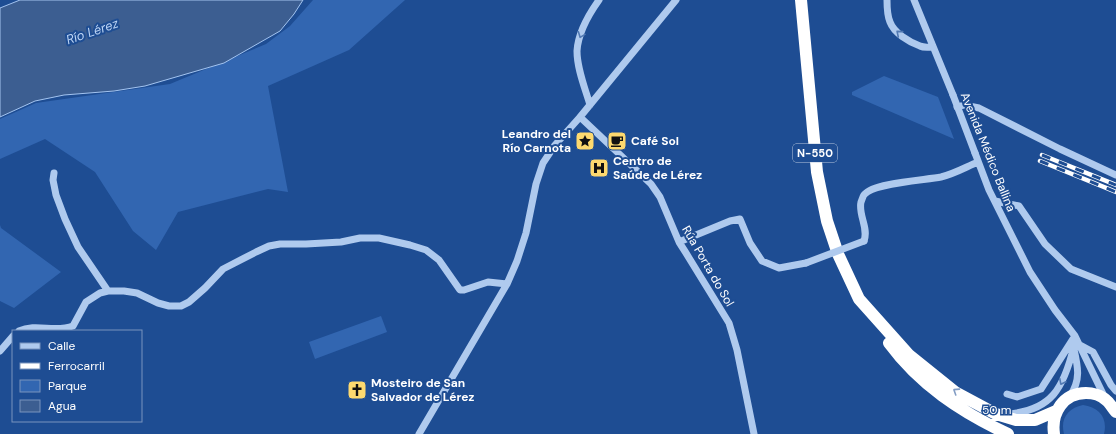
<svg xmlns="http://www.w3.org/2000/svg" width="1116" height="434" viewBox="0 0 1116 434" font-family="'DM Sans',sans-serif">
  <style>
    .green { fill: #3266b1 }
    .water { fill: #3c5e91; stroke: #a3c4f0 }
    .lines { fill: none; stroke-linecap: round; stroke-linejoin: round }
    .minor { stroke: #afcaee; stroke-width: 7 }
    .highway { stroke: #fff; stroke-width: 12 }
    .rail-casing { stroke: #fff; stroke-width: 4.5 }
    .rail { stroke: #1e4d93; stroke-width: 3; stroke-dasharray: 9; stroke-linecap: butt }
    .minor-bridge { stroke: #afcaee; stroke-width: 7 }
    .oneway { stroke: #5179b3 }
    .oneway2 { stroke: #839dc4 }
    .labels { text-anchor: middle; stroke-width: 4; stroke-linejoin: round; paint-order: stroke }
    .shield { fill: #1e4d93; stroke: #bccadf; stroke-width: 1 }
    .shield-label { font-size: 11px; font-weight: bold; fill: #fff }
    .poi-label { font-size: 12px; font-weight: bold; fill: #fff; stroke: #1e4d93; text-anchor: start }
    .street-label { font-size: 12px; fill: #fff; stroke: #1e4d93 }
    .water-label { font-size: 13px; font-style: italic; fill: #bcd4f5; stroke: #1e4d93 }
  </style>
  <rect width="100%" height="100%" fill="#1e4d93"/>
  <path class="green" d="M313,0H405L349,50L268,86L288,192L268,189L178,212L156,250L133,231L95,172L45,139L0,159V119L36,103L170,84L266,44L290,26Z
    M884,76L938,97L954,139L852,95V92Z
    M0,225L1,228L61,272L14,308L0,301Z
    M381,316L387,332L315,359L309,342Z
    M1083,405C1099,407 1108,418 1104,434H1064C1060,419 1068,408 1083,405Z"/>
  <path class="water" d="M20,0H303L294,14L280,31L224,63L145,86L114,91L64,95L35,101L0,117V8Z"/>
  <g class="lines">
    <path class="minor" d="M887,0C887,8 887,15 890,22C894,33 909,42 920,46C924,48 928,47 933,47
      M914,0L953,95
      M590,105C585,88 577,69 577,51C578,33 589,14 599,0
      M957,107L964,105L979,108L1060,149L1116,175
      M580,117L651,184L660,197L679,242L686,253L729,323L737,350L754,434
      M975,153L989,190L1030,272L1055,310L1075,336L1105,398
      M54,173L53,180L56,195L65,219L78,247L108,291
      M995,201L1019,206L1045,244L1071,269L1116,287
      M864,241C869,228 858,215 861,202C862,200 863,195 865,194C873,183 926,180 941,177C954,174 966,167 978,162
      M679,242L730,221L740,219L750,243L762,261L779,268L806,263
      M19,331C36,323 55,333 73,326L86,302L100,293L108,291H124L137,293L158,303L169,306H181L189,302L205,288L223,269L256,252L269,246L280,244H306L341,242L360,238H379L410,245L426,250L439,260L460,290H464L488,282L507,284
      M1080,345L1093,352L1111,385L1116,391
      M0,351L13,336
      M1007,394L1017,397L1041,389L1073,339
      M1070,396C1081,380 1078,367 1074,349
      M1005,414C1052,412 1064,387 1074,346
      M419,434L507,284L517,261L526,233L536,184L543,163L555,145L580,117L676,0"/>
    <path class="highway" d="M801,0L817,172L827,221L838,254L859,299L909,355L955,392L996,414L1016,420H1035L1056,411
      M889,343C920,385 961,412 1008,434
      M1054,434C1051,413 1063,393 1086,393C1092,393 1101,395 1106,400C1110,403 1113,409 1116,412"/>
    <g class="rail-casing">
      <path id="rail" d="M1042,155L1116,185
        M1040,161L1116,192"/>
    </g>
    <use href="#rail" class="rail"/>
    <path class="minor-bridge" d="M953,95L975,153
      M806,263L864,241"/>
  </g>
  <defs><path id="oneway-chevron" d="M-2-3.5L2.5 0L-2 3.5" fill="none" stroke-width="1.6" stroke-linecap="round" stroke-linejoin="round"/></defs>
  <g class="oneway">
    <use href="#oneway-chevron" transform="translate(899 33) rotate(-140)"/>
    <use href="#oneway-chevron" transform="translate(581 35) rotate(111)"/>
    <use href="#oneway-chevron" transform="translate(1062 382) rotate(117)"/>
  </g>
  <use class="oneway2" href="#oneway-chevron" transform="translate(956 391) rotate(-147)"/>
  <defs>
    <g id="sight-square" transform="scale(1)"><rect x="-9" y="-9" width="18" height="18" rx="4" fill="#fdd96f" stroke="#1e4d93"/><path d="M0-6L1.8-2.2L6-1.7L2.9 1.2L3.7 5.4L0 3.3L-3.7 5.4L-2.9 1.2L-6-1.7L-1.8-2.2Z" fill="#111"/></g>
    <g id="cafe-square" transform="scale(1)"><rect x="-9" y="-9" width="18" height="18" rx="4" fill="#fdd96f" stroke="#1e4d93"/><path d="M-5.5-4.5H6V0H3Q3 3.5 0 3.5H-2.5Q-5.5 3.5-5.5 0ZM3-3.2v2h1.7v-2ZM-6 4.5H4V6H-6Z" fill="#111"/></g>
    <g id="hospital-square" transform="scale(1)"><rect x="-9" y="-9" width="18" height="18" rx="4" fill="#fdd96f" stroke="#1e4d93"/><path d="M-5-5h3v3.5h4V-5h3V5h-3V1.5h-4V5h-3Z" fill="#111"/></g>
    <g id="church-square" transform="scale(1)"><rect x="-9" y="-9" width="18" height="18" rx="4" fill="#fdd96f" stroke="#1e4d93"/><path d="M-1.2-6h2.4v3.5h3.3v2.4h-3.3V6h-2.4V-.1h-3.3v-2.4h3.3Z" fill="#111"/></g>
  </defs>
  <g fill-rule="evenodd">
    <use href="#sight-square" x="585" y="141"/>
    <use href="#cafe-square" x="617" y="141"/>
    <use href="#hospital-square" x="599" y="168"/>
    <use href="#church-square" x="357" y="390"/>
  </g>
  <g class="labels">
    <rect class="shield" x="793" y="144" width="44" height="18" rx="3"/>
    <g class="shield-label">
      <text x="815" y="157">N-550</text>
    </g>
    <g class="poi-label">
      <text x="571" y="138" text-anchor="end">Leandro del<tspan x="571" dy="14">Río Carnota</tspan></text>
      <text x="631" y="145">Café Sol</text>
      <text x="613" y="165">Centro de<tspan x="613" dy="14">Saúde de Lérez</tspan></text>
      <text x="371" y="387">Mosteiro de San<tspan x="371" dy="14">Salvador de Lérez</tspan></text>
    </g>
    <g class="street-label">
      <text transform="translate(988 152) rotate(68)" y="4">Avenida Médico Ballina</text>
      <text transform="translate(708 266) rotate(60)" y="4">Rúa Porta do Sol</text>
    </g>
    <g class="water-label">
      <text transform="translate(92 31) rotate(-19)" y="5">Río Lérez</text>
    </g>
  </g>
  <rect x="12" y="330" width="130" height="92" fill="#1e4d93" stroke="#7894be"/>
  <rect x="20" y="343" width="20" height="6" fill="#afcaee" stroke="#7894be"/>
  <text x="48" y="350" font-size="12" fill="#ffffff">Calle</text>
  <rect x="20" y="363" width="20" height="6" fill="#ffffff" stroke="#7894be"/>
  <text x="48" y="370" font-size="12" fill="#ffffff">Ferrocarril</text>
  <rect x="20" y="380" width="20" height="12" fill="#3266b1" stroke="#7894be"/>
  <text x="48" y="390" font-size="12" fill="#ffffff">Parque</text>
  <rect x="20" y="400" width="20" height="12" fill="#3c5e91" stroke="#7894be"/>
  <text x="48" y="410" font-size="12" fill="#ffffff">Agua</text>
  <path d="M976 414v6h76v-6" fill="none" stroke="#ffffff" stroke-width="2"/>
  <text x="982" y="414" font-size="12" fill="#ffffff" stroke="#1e4d93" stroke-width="3" paint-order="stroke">50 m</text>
</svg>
